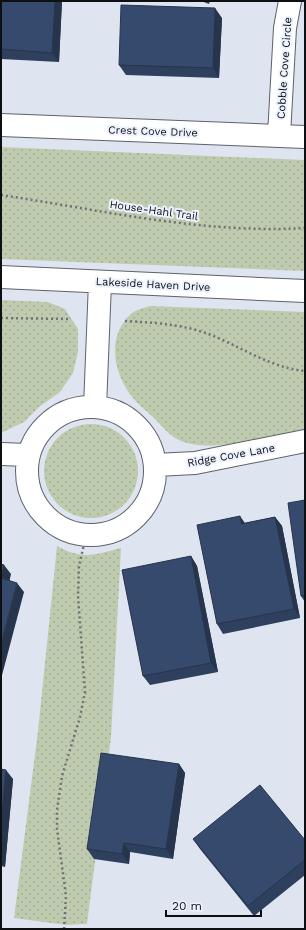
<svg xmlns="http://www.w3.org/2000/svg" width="306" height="930" viewBox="0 0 306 930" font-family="'Work Sans',sans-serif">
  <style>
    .grass { fill: url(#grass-dots) }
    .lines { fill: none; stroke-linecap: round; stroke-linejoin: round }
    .minor-casing { stroke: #5c626b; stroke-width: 24 }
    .path { stroke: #6d7177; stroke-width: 2.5; stroke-dasharray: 2 3; stroke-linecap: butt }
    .minor { stroke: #fff; stroke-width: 22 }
    .wall { fill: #2e405e }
    .shaded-wall { fill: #26344c }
    .building { fill: #364a6d; stroke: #26344c }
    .labels { text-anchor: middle; stroke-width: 4; stroke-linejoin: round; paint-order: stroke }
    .street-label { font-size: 11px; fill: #0d0f12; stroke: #ecf2fe }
  </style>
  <defs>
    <pattern id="grass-dots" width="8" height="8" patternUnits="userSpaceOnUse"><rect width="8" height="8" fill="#bfcbaf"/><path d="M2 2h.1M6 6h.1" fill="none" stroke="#a3ad96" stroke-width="1.8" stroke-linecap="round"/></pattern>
  </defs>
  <rect width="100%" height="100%" fill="#dfe5f0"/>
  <path class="grass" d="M1,147L305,160V271L1,259Z
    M1,300L48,302L65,309L78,329V352L73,373L60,392L39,407L24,422L1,433Z
    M150,306L305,312V429C273,436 209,455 179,440C170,436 161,425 154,418C146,410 136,403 130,394C113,371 107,335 131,314C135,310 144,308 150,306Z
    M44 471a47 47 0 1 1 94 0a47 47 0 1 1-94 0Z
    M57,546C83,560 94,555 121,548L111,737L87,924L66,925L14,918L38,731Z"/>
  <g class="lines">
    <g class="minor-casing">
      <path id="minor" d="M1,125L305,137
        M279,135L285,28L290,1
        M1,277L305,291
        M27 471a64 64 0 1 1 128 0a64 64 0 1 1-128 0Z
        M95,407L100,282
        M1,454L28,455
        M156,465L195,463L305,441"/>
    </g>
    <path class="path" d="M1,195C101,210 203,234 305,228
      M1,318L70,319
      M125,321C157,323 186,324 216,337C246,350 273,368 305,371
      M64,929L66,896L57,829V810L62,776L80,717L85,692L78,596L79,566L86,536"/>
    <use href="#minor" class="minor"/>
  </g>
  <path class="wall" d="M1,1H62L59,62L1,59Z
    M201,1H210L209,4Z
    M222,18L219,78L126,75L119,65Z
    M305,500V602L301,596Z
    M275,517L282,526L300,618L223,634L217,624L245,523Z
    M191,556L197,566L218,672L150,685L143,676Z
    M179,764L185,773L173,859L130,852L129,864L94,859L87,849Z
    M1,769L13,779L5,867L1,866Z
    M193,839L305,840V875L254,916L200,849Z"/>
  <path class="shaded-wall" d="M55,1H62L59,62L52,53Z
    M215,8L222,18L219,78L213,68Z
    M240,516L247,526L241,524Z
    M275,517L282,526L300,618L294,609Z
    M191,556L197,566L218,672L211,663Z
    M4,565L11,574L8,588L1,578Z
    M17,583L24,592L1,679V644Z
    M179,764L185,773L173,859L166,849Z
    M6,770L13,779L5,867L1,861V826Z
    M124,843L130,852L129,864L122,854Z"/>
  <path class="building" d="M1,1H55L52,53L1,49Z
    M121,5L215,8L213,68L119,65Z
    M305,500V595L301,596L288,503Z
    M240,516L241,524L275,517L294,609L217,624L197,525Z
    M191,556L211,663L143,676L122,570Z
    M1,564L4,565L1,578Z
    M1,578L17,583L1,644Z
    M101,753L179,764L166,849L124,843L122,854L87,849Z
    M1,769L6,770L1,826Z
    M260,785L305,840V860L248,906L193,839Z"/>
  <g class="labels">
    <g class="street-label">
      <text transform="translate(284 68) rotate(-86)" y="4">Cobble Cove Circle</text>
      <text transform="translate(153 131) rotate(2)" y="4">Crest Cove Drive</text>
      <text transform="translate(154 210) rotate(8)" y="4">House-Hahl Trail</text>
      <text transform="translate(153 284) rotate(3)" y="4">Lakeside Haven Drive</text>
      <text transform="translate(231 455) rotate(-10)" y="4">Ridge Cove Lane</text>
    </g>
  </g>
  <rect width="306" height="930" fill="none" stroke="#0d0f12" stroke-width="4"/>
  <path d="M166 910v6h95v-6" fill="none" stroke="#0d0f12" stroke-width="2"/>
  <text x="172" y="910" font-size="12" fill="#0d0f12" stroke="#ecf2fe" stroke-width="3" paint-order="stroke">20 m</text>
</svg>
